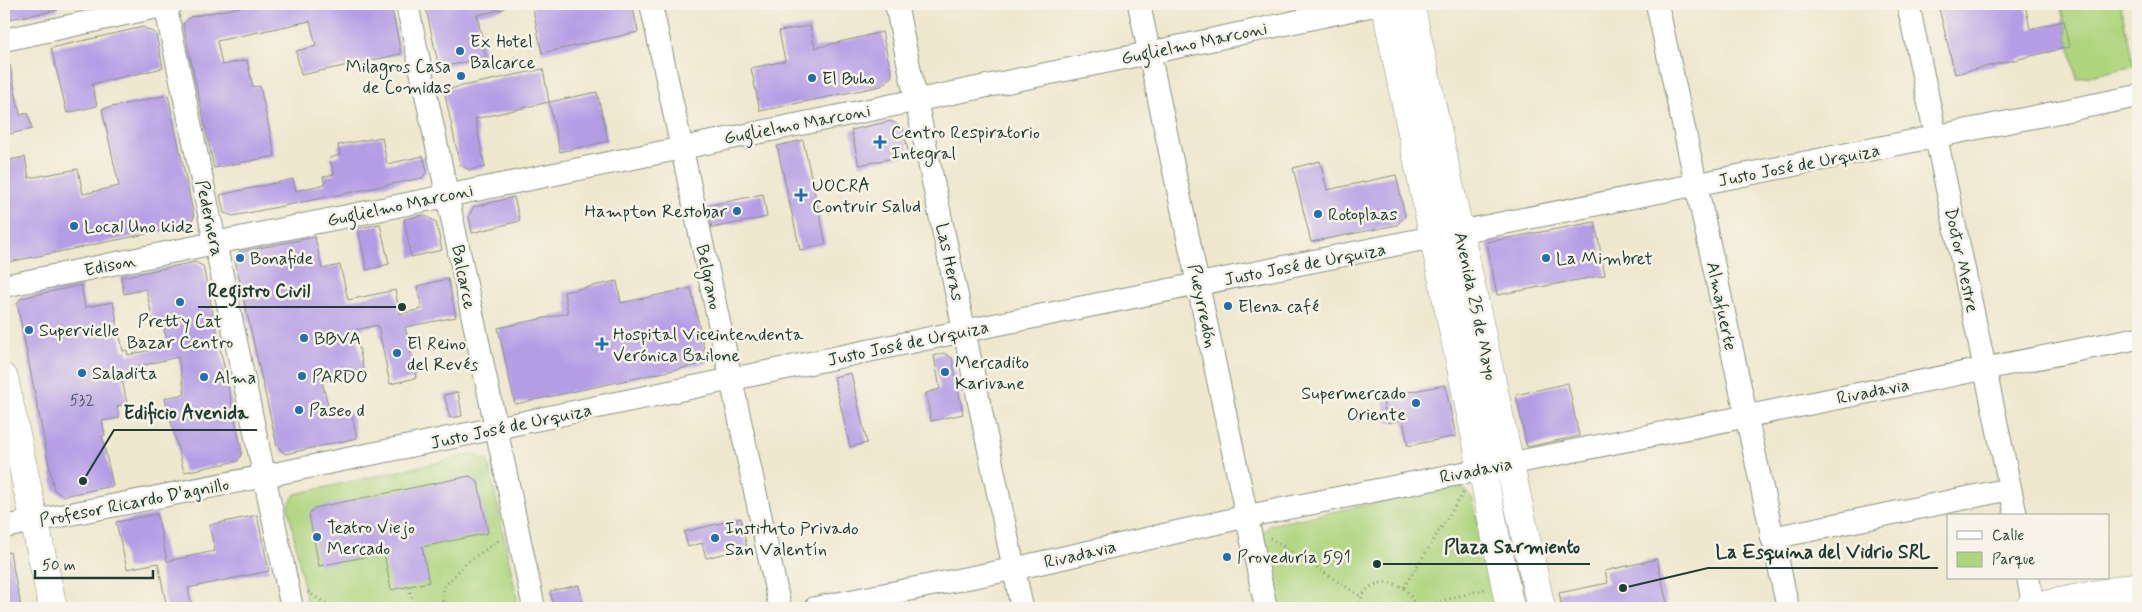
<svg xmlns="http://www.w3.org/2000/svg" width="2142" height="612" viewBox="0 0 2142 612" font-family="Mynerve,sans-serif">
  <style>
    .green { fill: #afd57f; stroke: #67895a }
    .building { fill: #b59de6 }
    .lines { fill: none; stroke-linecap: round; stroke-linejoin: round }
    .minor-casing { stroke: #879281; stroke-width: 24 }
    .major-casing { stroke: #879281; stroke-width: 29 }
    .path { stroke: #879281; stroke-width: 3; stroke-dasharray: 1 4; stroke-linecap: butt }
    .minor { stroke: #fff; stroke-width: 22 }
    .major { stroke: #fff; stroke-width: 28 }
    .poi-dot { fill: #1f6fb2; stroke: #f7f3e8; stroke-width: 2 }
    .labels { text-anchor: middle; stroke-width: 5; stroke-linejoin: round; paint-order: stroke }
    .number-label { font-size: 15px; fill: #445560 }
    .poi-label { font-size: 18px; fill: #1f3d34; stroke: #f7f3e8; text-anchor: start }
    .street-label { font-size: 18px; fill: #1f3d34; stroke: #f7f3e8 }
    .leader { fill: none; stroke: #1f3d34; stroke-width: 2 }
    .callout-dot { fill: #1f3d34; stroke: #f7f3e8; stroke-width: 2 }
    .callout-label { font-size: 19px; text-anchor: middle; font-weight: bold; fill: #1f3d34; stroke: #f7f3e8; stroke-width: 5; stroke-linejoin: round; paint-order: stroke }
  </style>
  <rect width="100%" height="100%" fill="#f7f3e8"/>
  <filter id="ink" filterUnits="userSpaceOnUse"><feTurbulence type="fractalNoise" baseFrequency=".02" numOctaves="2"/><feDisplacementMap in="SourceGraphic" scale="10" xChannelSelector="R" yChannelSelector="G"/><feConvolveMatrix kernelMatrix="1 2 1 2 8 2 1 2 1" color-interpolation-filters="sRGB"/></filter>
  <filter id="wash" filterUnits="userSpaceOnUse"><feTurbulence type="fractalNoise" baseFrequency=".0096" numOctaves="4" result="noise"/><feDisplacementMap in="SourceGraphic" scale="20" xChannelSelector="R" yChannelSelector="G"/><feGaussianBlur stdDeviation="1.12" result="paint"/><feColorMatrix in="noise" values="0 0 0 0 0 0 0 0 0 0 0 0 0 0 0 0 0 1.4 0 .05"/><feComposite in="paint" operator="in"/></filter>
  <g filter="url(#wash)">
    <rect width="100%" height="100%" fill="#efe7ce"/>
    <path class="green" d="M2060,4H2120L2134,66L2077,79Z
      M475,454L488,461L519,608H308L288,506L295,494Z
      M1457,486L1465,490L1472,497L1498,608H1276L1260,541L1262,533L1270,525Z
      M1504,498L1527,608H1522L1499,499Z"/>
    <g id="blocks">
      <path class="building" d="M4,4H57L58,10L4,20Z
        M255,4H391L401,54L301,75L296,51L316,46L310,21L217,41L222,65L247,60L253,87L260,86L275,156L214,168L183,24L190,17Z
        M425,4H450L451,6L463,4H503L504,9L477,15L486,57L439,68Z
        M532,4H632L638,32L542,53Z
        M1938,4H2025L2030,29L2064,21L2069,47L1955,74Z
        M810,26L815,48L882,32L892,76L881,86L760,111L751,68L785,61L779,31Z
        M143,27L156,34L163,68L92,84L97,106L67,113L51,48Z
        M10,65L20,115L28,113L32,129L4,135V66Z
        M543,69L549,102L475,119L485,167L469,170L460,165L444,90Z
        M597,92L608,141L560,152L549,102Z
        M168,95L194,217L190,225L4,263V161L25,157L29,178L78,169L83,194L119,186L102,109Z
        M891,121L903,128L909,155L859,165L851,130Z
        M382,137L387,164L423,156L427,171L422,178L233,216L224,213L220,195L293,179L296,191L325,184L323,177L334,174L330,158L340,155L338,145Z
        M803,140L826,244L800,250L777,146Z
        M1320,161L1327,190L1396,175L1405,216L1397,225L1311,242L1293,168Z
        M763,194L767,217L712,228L707,206Z
        M514,197L520,221L472,233L469,216L473,207Z
        M424,215L436,222L442,250L411,257L404,219Z
        M1595,222L1605,275L1497,295L1487,242Z
        M380,224L389,264L367,270L358,228Z
        M315,237L322,269L340,265L348,300L395,290L400,314L422,309L417,286L448,279L456,317L405,327L416,378L390,384L378,325L355,330L364,371L322,381L331,417L351,412L357,438L285,454L277,446L235,260L239,252Z
        M195,262L203,266L242,453L238,461L184,472L165,398L185,394L178,357L131,368L133,376L122,379L127,404L117,406L119,418L102,421L105,435L102,436L113,486L63,496L54,490L17,303L21,298L81,285L85,307L113,302L123,351L127,350L128,355L168,346L162,320L153,321L146,289L124,294L121,277Z
        M617,281L621,303L691,288L707,363L515,404L498,328L568,313L564,292Z
        M944,353L952,358L963,414L931,421L926,393L940,389L934,356Z
        M851,373L867,443L850,447L834,377Z
        M1568,383L1579,436L1527,447L1516,395Z
        M1445,385L1456,436L1408,446L1403,419L1388,423L1382,397Z
        M458,392L462,416L450,418L444,395Z
        M470,476L478,482L488,533L422,547L429,582L391,590L384,553L319,566L309,515L314,508Z
        M157,514L167,561L215,551L209,525L257,515L269,571L188,588L192,608H167L158,563L127,569L116,522Z
        M741,518L747,548L706,558L702,543L688,547L684,532Z
        M10,552L19,597L21,608H4V553Z
        M1657,559L1668,608H1562L1559,593L1608,583L1605,571Z
        M579,585L584,608H554L550,591Z"/>
    </g>
  </g>
  <g filter="url(#ink)">
    <use href="#blocks" fill-opacity="0" stroke="#879281" stroke-width="1"/>
    <g class="lines">
      <g class="minor-casing">
        <path id="minor" d="M165,4L292,608
          M407,4L534,608
          M651,4L780,608
          M896,4L1022,608
          M1139,4L1266,608
          M1657,4L1788,608
          M1908,4L2016,516
          M4,40L172,4
          M4,286L1149,53L1379,4
          M4,527L265,476L964,331L2138,96
          M1772,538L2010,489
          M2028,578L2034,608
          M815,608L1013,569L1248,516L2138,338"/>
      </g>
      <g class="major-casing">
        <path id="major" d="M1385,4L1482,468L1510,608
          M1410,4L1541,608
          M4,378L53,608
          M2029,608L2138,586"/>
      </g>
      <path class="path" d="M1270,538L1362,597
        M409,587L414,608L443,601L456,608
        M1404,587L1465,490
        M308,592L332,608
        M443,601V588L466,563L501,539
        M438,602L439,608
        M1359,608C1362,574 1409,574 1415,608
        M1416,608L1485,589"/>
      <use href="#minor" class="minor"/>
      <use href="#major" class="major"/>
    </g>
  </g>
  <g class="poi-dot">
    <circle cx="460" cy="51" r="5"/>
    <circle cx="461" cy="76" r="5"/>
    <circle cx="812" cy="78" r="5"/>
    <path d="M877.5 134.5h5v5h5v5h-5v5h-5v-5h-5v-5h5z"/>
    <path d="M798.5 187.5h5v5h5v5h-5v5h-5v-5h-5v-5h5z"/>
    <circle cx="737" cy="211" r="5"/>
    <circle cx="1318" cy="214" r="5"/>
    <circle cx="74" cy="226" r="5"/>
    <circle cx="240" cy="258" r="5"/>
    <circle cx="1546" cy="258" r="5"/>
    <circle cx="180" cy="302" r="5"/>
    <circle cx="1228" cy="306" r="5"/>
    <circle cx="29" cy="330" r="5"/>
    <circle cx="304" cy="338" r="5"/>
    <path d="M599.5 336.5h5v5h5v5h-5v5h-5v-5h-5v-5h5z"/>
    <circle cx="397" cy="353" r="5"/>
    <circle cx="945" cy="372" r="5"/>
    <circle cx="82" cy="373" r="5"/>
    <circle cx="302" cy="376" r="5"/>
    <circle cx="204" cy="377" r="5"/>
    <circle cx="1416" cy="403" r="5"/>
    <circle cx="299" cy="410" r="5"/>
    <circle cx="317" cy="537" r="5"/>
    <circle cx="715" cy="538" r="5"/>
    <circle cx="1227" cy="557" r="5"/>
  </g>
  <g class="labels">
    <g class="number-label">
      <text x="82" y="405">532</text>
    </g>
    <g class="poi-label">
      <text x="470" y="47">Ex Hotel<tspan x="470" dy="21">Balcarce</tspan></text>
      <text x="451" y="72" text-anchor="end">Milagros Casa<tspan x="451" dy="21">de Comidas</tspan></text>
      <text x="822" y="84">El Buho</text>
      <text x="891" y="138">Centro Respiratorio<tspan x="891" dy="21">Integral</tspan></text>
      <text x="812" y="191">UOCRA<tspan x="812" dy="21">Contruir Salud</tspan></text>
      <text x="727" y="217" text-anchor="end">Hampton Restobar</text>
      <text x="1328" y="220">Rotoplaas</text>
      <text x="84" y="232">Local Uno kidz</text>
      <text x="250" y="264">Bonafide</text>
      <text x="1556" y="264">La Mimbret</text>
      <text x="1238" y="312">Elena café</text>
      <text x="180" y="327" text-anchor="middle">Pretty Cat<tspan x="180" dy="21">Bazar Centro</tspan></text>
      <text x="39" y="336">Supervielle</text>
      <text x="613" y="340">Hospital Viceintendenta<tspan x="613" dy="21">Verónica Bailone</tspan></text>
      <text x="314" y="344">BBVA</text>
      <text x="407" y="349">El Reino<tspan x="407" dy="21">del Revés</tspan></text>
      <text x="955" y="368">Mercadito<tspan x="955" dy="21">Karivane</tspan></text>
      <text x="92" y="379">Saladita</text>
      <text x="312" y="382">PARDO</text>
      <text x="214" y="383">Alma</text>
      <text x="1406" y="399" text-anchor="end">Supermercado<tspan x="1406" dy="21">Oriente</tspan></text>
      <text x="309" y="416">Paseo d</text>
      <text x="327" y="533">Teatro Viejo<tspan x="327" dy="21">Mercado</tspan></text>
      <text x="725" y="534">Instituto Privado<tspan x="725" dy="21">San Valentín</tspan></text>
      <text x="1237" y="563">Proveduría 591</text>
    </g>
    <g class="street-label">
      <text transform="translate(1194 43) rotate(-12)" y="6">Guglielmo Marconi</text>
      <text transform="translate(797 124) rotate(-11)" y="6">Guglielmo Marconi</text>
      <text transform="translate(1799 165) rotate(-11)" y="6">Justo José de Urquiza</text>
      <text transform="translate(400 205) rotate(-12)" y="6">Guglielmo Marconi</text>
      <text transform="translate(210 218) rotate(78)" y="6">Pedernera</text>
      <text transform="translate(1962 260) rotate(78)" y="6">Doctor Mestre</text>
      <text transform="translate(950 262) rotate(78)" y="6">Las Heras</text>
      <text transform="translate(1305 264) rotate(-11)" y="6">Justo José de Urquiza</text>
      <text transform="translate(110 265) rotate(-12)" y="6">Edison</text>
      <text transform="translate(464 277) rotate(79)" y="6">Balcarce</text>
      <text transform="translate(709 277) rotate(78)" y="6">Belgrano</text>
      <text transform="translate(1203 306) rotate(78)" y="6">Pueyrredón</text>
      <text transform="translate(1476 306) rotate(78)" y="6">Avenida 25 de Mayo</text>
      <text transform="translate(1722 306) rotate(78)" y="6">Almafuerte</text>
      <text transform="translate(908 343) rotate(-12)" y="6">Justo José de Urquiza</text>
      <text transform="translate(1873 391) rotate(-11)" y="6">Rivadavia</text>
      <text transform="translate(511 426) rotate(-12)" y="6">Justo José de Urquiza</text>
      <text transform="translate(1476 470) rotate(-11)" y="6">Rivadavia</text>
      <text transform="translate(134 502) rotate(-11)" y="6">Profesor Ricardo D'agnillo</text>
      <text transform="translate(1080 554) rotate(-13)" y="6">Rivadavia</text>
    </g>
  </g>
  <path class="leader" d="M402 307L321 307H198M83 481L114 430H257M1377 564L1434 564H1590M1623 588L1708 568H1938"/>
  <g class="callout-dot">
    <circle cx="402" cy="307" r="5"/>
    <circle cx="83" cy="481" r="5"/>
    <circle cx="1377" cy="564" r="5"/>
    <circle cx="1623" cy="588" r="5"/>
  </g>
  <g class="callout-label">
    <text x="259" y="297">Registro Civil</text>
    <text x="186" y="419">Edificio Avenida</text>
    <text x="1512" y="553">Plaza Sarmiento</text>
    <text x="1823" y="558">La Esquina del Vidrio SRL</text>
  </g>
  <rect width="2142" height="612" fill="none" stroke="#f7f3e8" stroke-width="20"/>
  <rect x="1947" y="514" width="162" height="65" fill="#f7f3e8" stroke="#a1aaa0"/>
  <rect x="1957" y="531" width="25" height="8" fill="#ffffff" stroke="#a1aaa0"/>
  <text x="1992" y="540" font-size="15" fill="#1f3d34">Calle</text>
  <rect x="1957" y="552" width="25" height="15" fill="#afd57f" stroke="#a1aaa0"/>
  <text x="1992" y="564" font-size="15" fill="#1f3d34">Parque</text>
  <path d="M35 570v8h118v-8" fill="none" stroke="#1f3d34" stroke-width="2.5"/>
  <text x="42" y="570" font-size="15" fill="#1f3d34" stroke="#f7f3e8" stroke-width="4" paint-order="stroke">50 m</text>
</svg>
